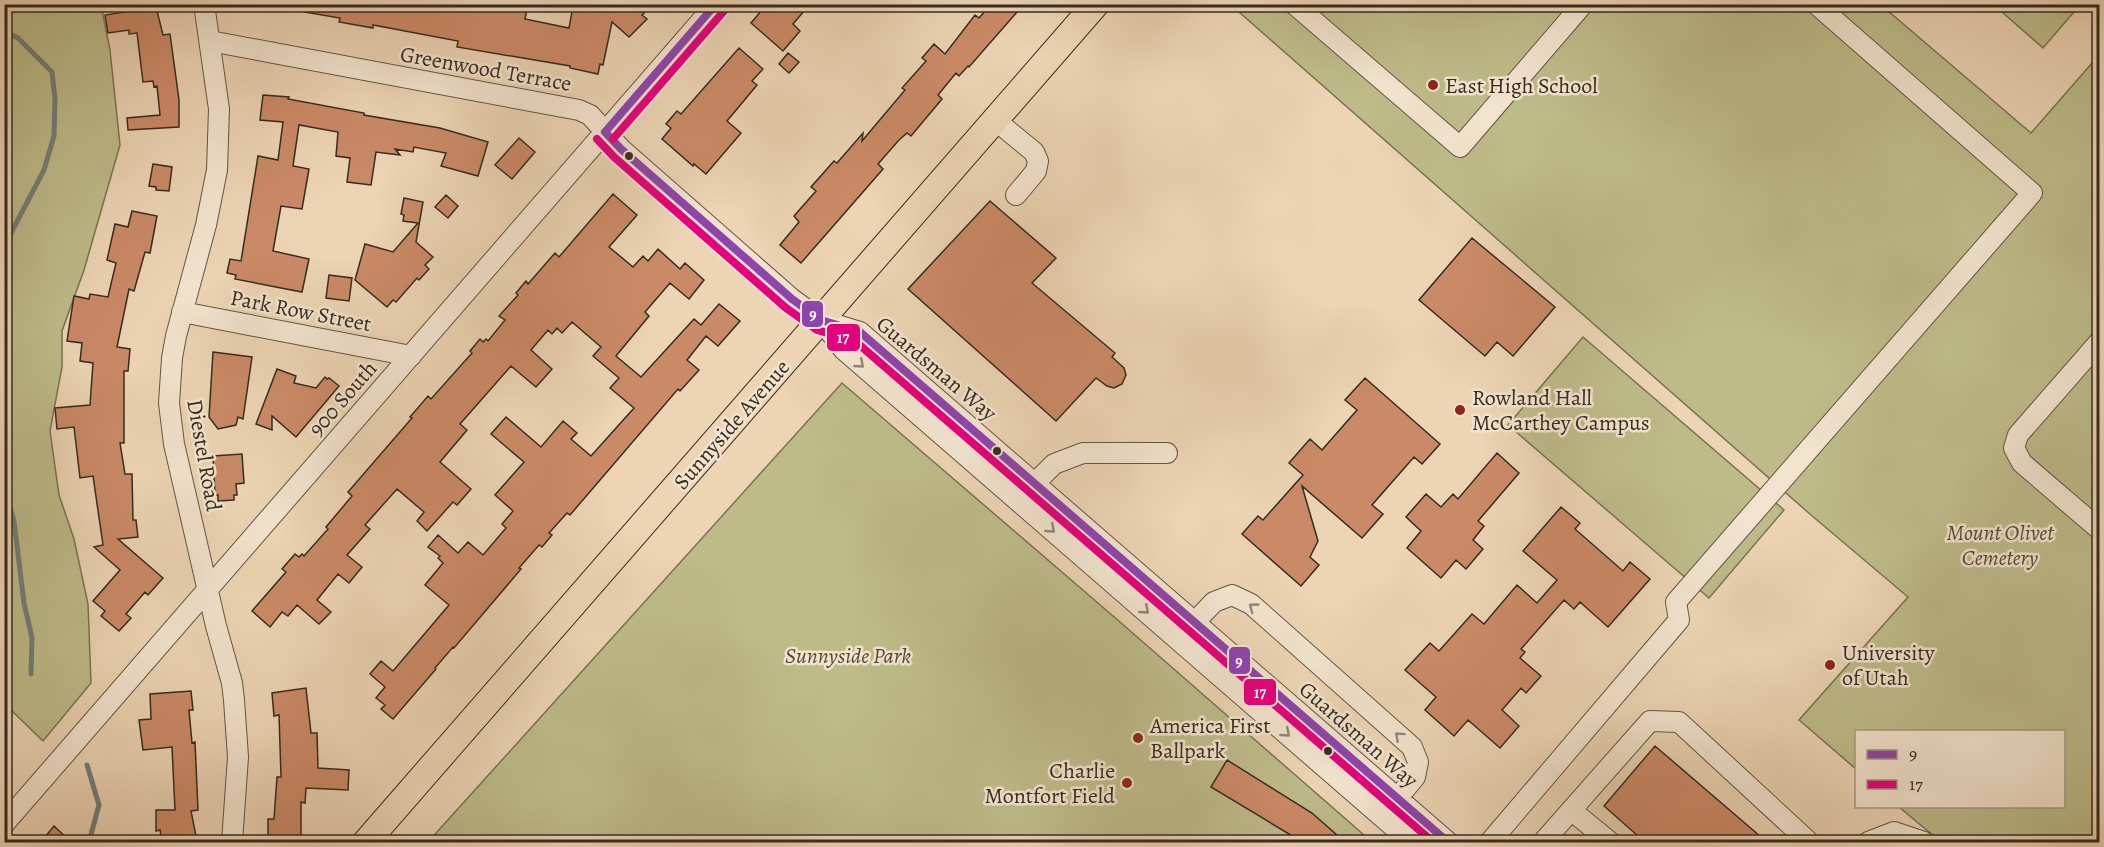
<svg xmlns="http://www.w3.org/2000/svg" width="2104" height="847" viewBox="0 0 2104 847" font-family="Alegreya,serif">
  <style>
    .green { fill: #bebb89; stroke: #7a7354; stroke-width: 1.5 }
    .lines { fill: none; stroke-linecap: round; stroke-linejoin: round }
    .stream { stroke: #737e7b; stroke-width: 5 }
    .building { fill: #cb8a67; stroke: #362b20; stroke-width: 1.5 }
    .minor-casing { stroke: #645545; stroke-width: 22 }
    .major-casing { stroke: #362b20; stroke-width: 28 }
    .minor { stroke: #f3e3ce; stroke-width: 20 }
    .major { stroke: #ecd4b4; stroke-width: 26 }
    .bus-1-casing { stroke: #f3e3ce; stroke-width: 12 }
    .bus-2-casing { stroke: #f3e3ce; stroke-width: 12 }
    .bus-1 { stroke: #8e44ad; stroke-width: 8 }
    .bus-2 { stroke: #e5007d; stroke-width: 8 }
    .oneway { stroke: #948777 }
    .poi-dot { fill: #8f2418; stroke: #f3e3ce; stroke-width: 2 }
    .bus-dot { fill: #362b20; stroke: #f3e3ce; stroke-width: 2 }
    .labels { text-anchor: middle; stroke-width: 5; stroke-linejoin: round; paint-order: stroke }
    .street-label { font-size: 22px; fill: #362b20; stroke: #f3e3ce }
    .poi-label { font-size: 22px; fill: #362b20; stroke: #f3e3ce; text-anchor: start }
    .park-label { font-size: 22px; font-style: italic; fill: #514835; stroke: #f3e3ce }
    .line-badge { stroke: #f3e3ce; stroke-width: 2 }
    .badge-label { font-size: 16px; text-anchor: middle; font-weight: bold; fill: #fff }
  </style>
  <rect width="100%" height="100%" fill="#ecd4b4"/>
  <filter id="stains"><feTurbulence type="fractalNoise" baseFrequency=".00333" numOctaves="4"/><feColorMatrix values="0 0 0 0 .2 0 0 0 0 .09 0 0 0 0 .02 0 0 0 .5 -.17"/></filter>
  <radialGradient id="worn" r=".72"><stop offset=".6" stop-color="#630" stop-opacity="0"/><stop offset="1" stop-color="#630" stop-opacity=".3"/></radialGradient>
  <path class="green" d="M5,5H101L110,50L120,145L84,270L62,331V367L50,431L59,495L74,539L88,604L91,683L43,741L11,710L5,700Z
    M1231,5H1881L2031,133L2099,55V842H1941L1899,807L2064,806V732H1856V769L1799,720L1908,597L1811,515Z
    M1994,5H2080L2043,48Z
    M1583,337L1784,510L1709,598L1508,425Z
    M842,383L1120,622L1372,842H428Z
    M1132,579L1182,619L1178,629L1127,586Z
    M1201,638L1285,709L1277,719L1196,647V642Z"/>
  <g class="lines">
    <path class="stream" d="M4,31L18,38L52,72L55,99L54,136L44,170L11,233L8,254L10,280L4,308
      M4,486L14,521L24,603L32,638L31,674
      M87,765L99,805L89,842"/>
  </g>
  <path class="building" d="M305,4H528L525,19L569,28L573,6L604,11L609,4H638L646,11L642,15L647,19L629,37L612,22L603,65L600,64L598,74L570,68V66L457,47L458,41L373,25V28L339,22L340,18L304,12Z
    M767,4H810L793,24L800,31L783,51L751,23Z
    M991,4H1024L969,67L968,66L959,76L956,73L938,95L942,99L911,136L907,133L899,140L878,164L883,169L801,263L780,245L799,222L794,216L816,191L811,187L834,161L837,163L863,133L862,141L905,90L902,88L926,61L922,58L934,44L945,54L975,15L979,18Z
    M156,7L163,35L170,34L179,100V127L128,130L127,118L160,115L157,86L154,87L153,81L143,82L137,33L129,34V30L108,33L105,15Z
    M739,48L763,69L752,81L757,85L727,121L741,133L706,174L694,164L693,166L662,139L671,128L666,124L677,111L681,114Z
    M788,53L799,62L789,73L779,64Z
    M263,95L289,97L288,99L364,113V115L440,128L488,142L478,176L441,166L446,153L414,147L413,152L395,149L400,155L376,152L371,185L347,182L350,158L336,156L338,132L299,125L293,166L309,169L302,209L281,206L273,251L309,259L302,292L235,279L236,275L227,273L230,259L241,261L258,156L278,160L283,122L260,120Z
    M519,138L535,152L512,179L495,165Z
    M153,164L172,167L169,191L156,190V187L149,186Z
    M613,194L637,215L609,247L633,267L643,256L648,261L658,249L680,269L685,263L704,280L689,299L670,283L645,312L649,316L616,356L641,377L694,319L701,325L719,304L740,321L718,346L706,336L687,360L699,370L680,391L678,389L570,515L567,513L549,533L552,535L542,547L539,545L519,568L521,569L454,648L453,647L435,668L436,669L393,719L381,709L385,705L376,698L385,687L370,674L381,661L393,671L449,605L425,585L443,563L438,558L440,556L428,547L438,535L458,553L468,542L483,555L506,528L502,524L513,511L495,495L524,462L491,434L506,417L541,447L563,421L577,433L571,439L591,456L634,408L610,388L619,378L593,356L601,347L572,322L562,333L557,328L552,334L548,330L531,350L552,369L536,387L511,366L460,424L467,430L440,462L471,489L457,505L453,502L427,531L417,521L424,512L397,489L365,525L370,529L347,555L362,567L349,583L338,574L317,600L331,612L319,624L297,605L288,616L282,612L270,627L252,611L286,572L282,569L295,554L299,557L302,554L304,556L328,529L326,527L352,496L348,492L412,418L410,417L428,396L431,399L472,353L470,351L480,339L483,342L486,339L488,341L505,320L499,316L518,295L516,293L526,281L528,284L555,253L559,257Z
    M446,195L458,206L448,218L435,207Z
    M404,198L423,202L416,242L433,257L425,265L429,269L419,280L417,278L396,302L393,300L387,307L355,280L365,244L393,252L418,223L403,221L404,215L401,214Z
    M990,201L1056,258L1032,283L1115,353L1112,357L1124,368L1126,375L1122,384L1114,388L1107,386L1096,378L1056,421L908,289Z
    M132,211L157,216L150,253L145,252L134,291L129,289L117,347L130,349L128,371H124V443H120L125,474H132L133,520H136L138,537L118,539L163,578L148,595L145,592L126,614L131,618L119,631L101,616L105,611L93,601L120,570L94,547L103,545L93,476L80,478L74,427L57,429L55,408L90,405L93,363L80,361L82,343L67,341L74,296L89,299L90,294L108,297L116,263L107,260L115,224L128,227Z
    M1472,238L1555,307L1513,356L1497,342L1485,356L1419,300Z
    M329,275L352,278L349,301L326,298Z
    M213,352L252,357L243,419L238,417L236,425L218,429L209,417Z
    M277,369L296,376L294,383L316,388L325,377L327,379L329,378L339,386L296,437L272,416V430L256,424Z
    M1365,378L1440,444L1422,464L1414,457L1372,505L1383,514L1362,538L1302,486L1318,541L1310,557L1319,565L1301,586L1242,534L1258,516L1263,520L1303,475L1289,463L1310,439L1322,450L1357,410L1345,400Z
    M1497,453L1519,473L1478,521L1484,526L1473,540L1483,549L1466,569L1456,560L1441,578L1407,548L1421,531L1406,517L1426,494L1441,507L1453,494L1458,499Z
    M242,454L244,483L236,484L237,495H234V500L218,501V495H215L213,456Z
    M1561,507L1580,523L1575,529L1623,571L1630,562L1650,579L1608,627L1580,602L1574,609L1564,600L1521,649L1525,652L1520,658L1541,676L1526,693L1521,688L1502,710L1519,726L1500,748L1468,720L1454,736L1425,710L1436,697L1405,670L1430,643L1439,651L1472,614L1484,624L1517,585L1537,603L1557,580L1523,551Z
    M306,688L311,733H317L318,768L349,770L348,790L306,788L305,803L301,802V834L294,843H270V839H268V819H274L277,777H281L279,715L274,716L272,693Z
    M191,691L193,710H189L192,743L195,742L198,810L191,811L196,836L189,837L190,843H162L160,830L156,831V810H175L172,747L143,750L139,720L151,719L150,694Z
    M1655,746L1768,843H1646L1604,806Z
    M1227,760L1312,813L1346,843H1304L1211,787Z
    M54,826L72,843H40Z"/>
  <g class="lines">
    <g class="minor-casing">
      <path id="minor" d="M204,4L219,109L217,170L206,225L176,336L172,358L169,403L174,444L216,626L232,683L234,700L238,757L232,842
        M1294,4L1460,147L1583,4
        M210,41L579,110L590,115L621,149L792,299L821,320L844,350L1411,842
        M995,120L1034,152L1038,161L1036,171L1016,195
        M182,312L411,356
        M821,320L860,332L1448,842
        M2100,341L2018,435L2014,448L2022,463L2100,530
        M1035,483L1054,464L1083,453H1167
        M1186,631L1214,602L1232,595L1251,604L1412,747L1418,762L1415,777L1390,807
        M1571,810L1610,842
        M4,824L716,4
        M1490,842L1679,620L1676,602L2032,193L1816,4
        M1543,842L1650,721L1679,722L1809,842
        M1868,842L1894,832L1924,842"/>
    </g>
    <g class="major-casing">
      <path id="major" d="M366,842L1096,4"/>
    </g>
    <use href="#minor" class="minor"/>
    <use href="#major" class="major"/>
    <g class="bus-1-casing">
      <path id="bus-1" d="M605,132L621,149L792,299L821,320L860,332L1448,842
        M605,132L716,4"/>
    </g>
    <g class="bus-2-casing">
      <path id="bus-2" d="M597,139L614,157L786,308L817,330L855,341L1433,842
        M613,139L724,11"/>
    </g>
    <use href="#bus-1" class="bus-1"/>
    <use href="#bus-2" class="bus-2"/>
  </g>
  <defs><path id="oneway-chevron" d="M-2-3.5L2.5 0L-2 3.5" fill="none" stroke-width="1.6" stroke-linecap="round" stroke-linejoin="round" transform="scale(1.5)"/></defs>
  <g class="oneway">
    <use href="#oneway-chevron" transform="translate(860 364) rotate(41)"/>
    <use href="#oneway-chevron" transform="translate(1051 529) rotate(41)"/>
    <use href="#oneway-chevron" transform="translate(1253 607) rotate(-144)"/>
    <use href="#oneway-chevron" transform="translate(1145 610) rotate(41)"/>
    <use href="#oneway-chevron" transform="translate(1286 733) rotate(41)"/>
    <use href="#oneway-chevron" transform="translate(1399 736) rotate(-138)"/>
  </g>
  <g class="poi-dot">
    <circle cx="1433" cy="85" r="6"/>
    <circle cx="1460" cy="410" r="6"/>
    <circle cx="1830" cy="665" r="6"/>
    <circle cx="1138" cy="738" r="6"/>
    <circle cx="1127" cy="783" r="6"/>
  </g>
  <g class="bus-dot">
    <circle cx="629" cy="156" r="5"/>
    <circle cx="997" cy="451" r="5"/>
    <circle cx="1328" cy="751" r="5"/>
  </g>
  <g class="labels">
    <g class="street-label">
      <text transform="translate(486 68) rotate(10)" y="8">Greenwood Terrace</text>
      <text transform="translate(301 310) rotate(11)" y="8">Park Row Street</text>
      <text transform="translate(937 368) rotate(40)" y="8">Guardsman Way</text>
      <text transform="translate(342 398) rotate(-49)" y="8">900 South</text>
      <text transform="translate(731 424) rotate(-49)" y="8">Sunnyside Avenue</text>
      <text transform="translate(205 455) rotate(80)" y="8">Diestel Road</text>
      <text transform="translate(1359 734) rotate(41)" y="8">Guardsman Way</text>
    </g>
    <g class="poi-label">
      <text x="1445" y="93">East High School</text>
      <text x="1472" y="405">Rowland Hall<tspan x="1472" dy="25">McCarthey Campus</tspan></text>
      <text x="1842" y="660">University<tspan x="1842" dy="25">of Utah</tspan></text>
      <text x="1150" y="733">America First<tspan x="1150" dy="25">Ballpark</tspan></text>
      <text x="1115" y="778" text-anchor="end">Charlie<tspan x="1115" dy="25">Montfort Field</tspan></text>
    </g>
    <g class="park-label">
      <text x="2000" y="540">Mount Olivet<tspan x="2000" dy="25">Cemetery</tspan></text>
      <text x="848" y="663">Sunnyside Park</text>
    </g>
  </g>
  <g class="line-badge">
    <rect x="801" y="300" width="23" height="28" rx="6" fill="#8e44ad"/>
    <rect x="826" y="323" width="35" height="29" rx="6" fill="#e5007d"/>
    <rect x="1228" y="646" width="23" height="29" rx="6" fill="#8e44ad"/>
    <rect x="1243" y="678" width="34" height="28" rx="6" fill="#e5007d"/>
  </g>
  <g class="badge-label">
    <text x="813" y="320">9</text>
    <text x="843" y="343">17</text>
    <text x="1239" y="667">9</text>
    <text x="1260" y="698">17</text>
  </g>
  <rect width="2104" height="847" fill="none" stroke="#ecd4b4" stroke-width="24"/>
  <rect x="6" y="6" width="2092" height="835" fill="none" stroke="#362b20" stroke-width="3"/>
  <rect x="12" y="12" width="2080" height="823" fill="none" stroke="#362b20" stroke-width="1.5"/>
  <rect x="1855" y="730" width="210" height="78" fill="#f3e3ce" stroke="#a79988" stroke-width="1.5"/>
  <rect x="1867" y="750" width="30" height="9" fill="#8e44ad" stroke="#a79988" stroke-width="1.5"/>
  <text x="1909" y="760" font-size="18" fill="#362b20">9</text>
  <rect x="1867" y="780" width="30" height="9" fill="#e5007d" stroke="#a79988" stroke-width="1.5"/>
  <text x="1909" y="790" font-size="18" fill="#362b20">17</text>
  <rect width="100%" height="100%" filter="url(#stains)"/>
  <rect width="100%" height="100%" fill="url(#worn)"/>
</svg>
